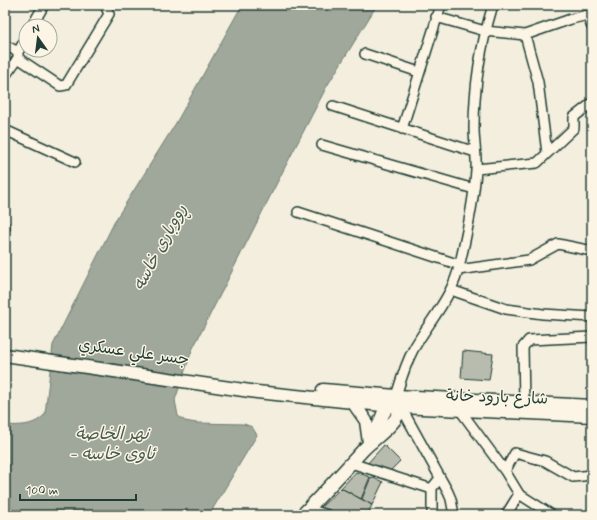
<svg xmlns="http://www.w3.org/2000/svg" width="597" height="520" viewBox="0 0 597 520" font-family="Mynerve,'Playpen Sans Arabic',sans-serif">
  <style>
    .water { fill: #a0a89b; stroke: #6c7d72 }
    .building { fill: #b8bcae; stroke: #1f3d34 }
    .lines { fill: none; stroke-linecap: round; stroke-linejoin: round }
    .street-casing { stroke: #1f3d34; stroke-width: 12 }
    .secondary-casing { stroke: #1f3d34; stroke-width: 15 }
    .street { stroke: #fcf5e5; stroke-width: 9 }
    .secondary { stroke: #fcf5e5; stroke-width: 12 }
    .labels { text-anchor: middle; stroke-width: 3; stroke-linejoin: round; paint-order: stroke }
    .street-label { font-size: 16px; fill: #1f3d34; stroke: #fcf5e5 }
    .water-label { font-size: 17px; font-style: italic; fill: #465d53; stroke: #fcf5e5 }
  </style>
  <rect width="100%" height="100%" fill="#f3eede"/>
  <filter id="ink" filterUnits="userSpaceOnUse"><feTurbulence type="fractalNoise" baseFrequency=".025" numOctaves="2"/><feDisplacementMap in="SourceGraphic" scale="8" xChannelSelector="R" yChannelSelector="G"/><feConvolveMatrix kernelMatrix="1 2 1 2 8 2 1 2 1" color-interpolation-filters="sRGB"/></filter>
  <g filter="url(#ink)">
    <path class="water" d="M242,5H377L327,86L285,167L192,350L175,400L178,416L185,421L196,423L244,424L252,427L257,435L209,515H5V425C20,426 35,426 45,414L53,345L116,219L176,123Z"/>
    <path class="building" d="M463,351L493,354L489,380L461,378Z
      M384,445L400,461L387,474L366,465Z
      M356,472L370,477L361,499L341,488Z
      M371,477L383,482L372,505L362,499Z
      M341,488L372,505L367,515H342L320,508Z"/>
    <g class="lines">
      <g class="street-casing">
        <path id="street" d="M587,16L592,27
          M436,17L485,31L525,35L571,19L592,14
          M32,26L44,5
          M525,35L538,82L547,153
          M5,45L18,52
          M365,54L419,72
          M18,58L60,86L66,85L109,14L105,5
          M5,76L18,58V52L26,38
          M333,106L475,152
          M402,129L441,5
          M5,130L75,162
          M322,145L474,189
          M476,169L537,163L574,128V117L592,103
          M298,212L460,265
          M5,227V228
          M458,270L529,260L558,244L592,251
          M451,290L506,309L543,314L592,317
          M396,396C401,380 405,365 413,350C429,321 453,297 460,263C467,233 474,201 476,170C477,156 474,142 474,128C474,87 481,44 493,5
          M524,402L523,347L529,340L592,337
          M401,407L448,492L451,499L454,515
          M460,410L505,471L519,494L552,515
          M351,463L432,489
          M505,471L515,453L545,461L573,477L592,475
          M308,509L328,515
          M432,515V488L440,478
          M506,515L519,494"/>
      </g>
      <g class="secondary-casing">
        <path id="secondary" d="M5,355L257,392L401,407L592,416
          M323,390L396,396L592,406
          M352,401L366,421L369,443
          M302,515C323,494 343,472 363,450C375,437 397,425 401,407L396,396L383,414L372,442"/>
      </g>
      <use href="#street" class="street"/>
      <use href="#secondary" class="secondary"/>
    </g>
  </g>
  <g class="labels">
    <g class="street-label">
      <text transform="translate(134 351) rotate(8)" y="6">جسر علي عسكري</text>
      <text transform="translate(497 396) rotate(2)" y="6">شارع بارود خانة</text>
    </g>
    <g class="water-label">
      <text transform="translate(159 247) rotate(-62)" y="6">ڕووباری خاسە</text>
      <text x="112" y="439">نهر الخاصة<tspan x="112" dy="20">- ئاوی خاسە</tspan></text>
    </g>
  </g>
  <rect width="597" height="520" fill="none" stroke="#fcf5e5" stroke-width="20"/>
  <rect x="10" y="10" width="577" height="500" fill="none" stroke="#1f3d34" stroke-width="1.5" filter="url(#ink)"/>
  <g transform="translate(38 38) rotate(346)"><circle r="19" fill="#fcf5e5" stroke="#a4ab9e"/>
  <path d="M0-3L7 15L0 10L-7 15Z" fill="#1f3d34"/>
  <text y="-6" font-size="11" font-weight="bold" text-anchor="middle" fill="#1f3d34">N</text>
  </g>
  <path d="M20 494v6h116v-6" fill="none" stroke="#1f3d34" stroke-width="2"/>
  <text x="26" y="494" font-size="12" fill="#1f3d34" stroke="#fcf5e5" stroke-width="3" paint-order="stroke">100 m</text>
</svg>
